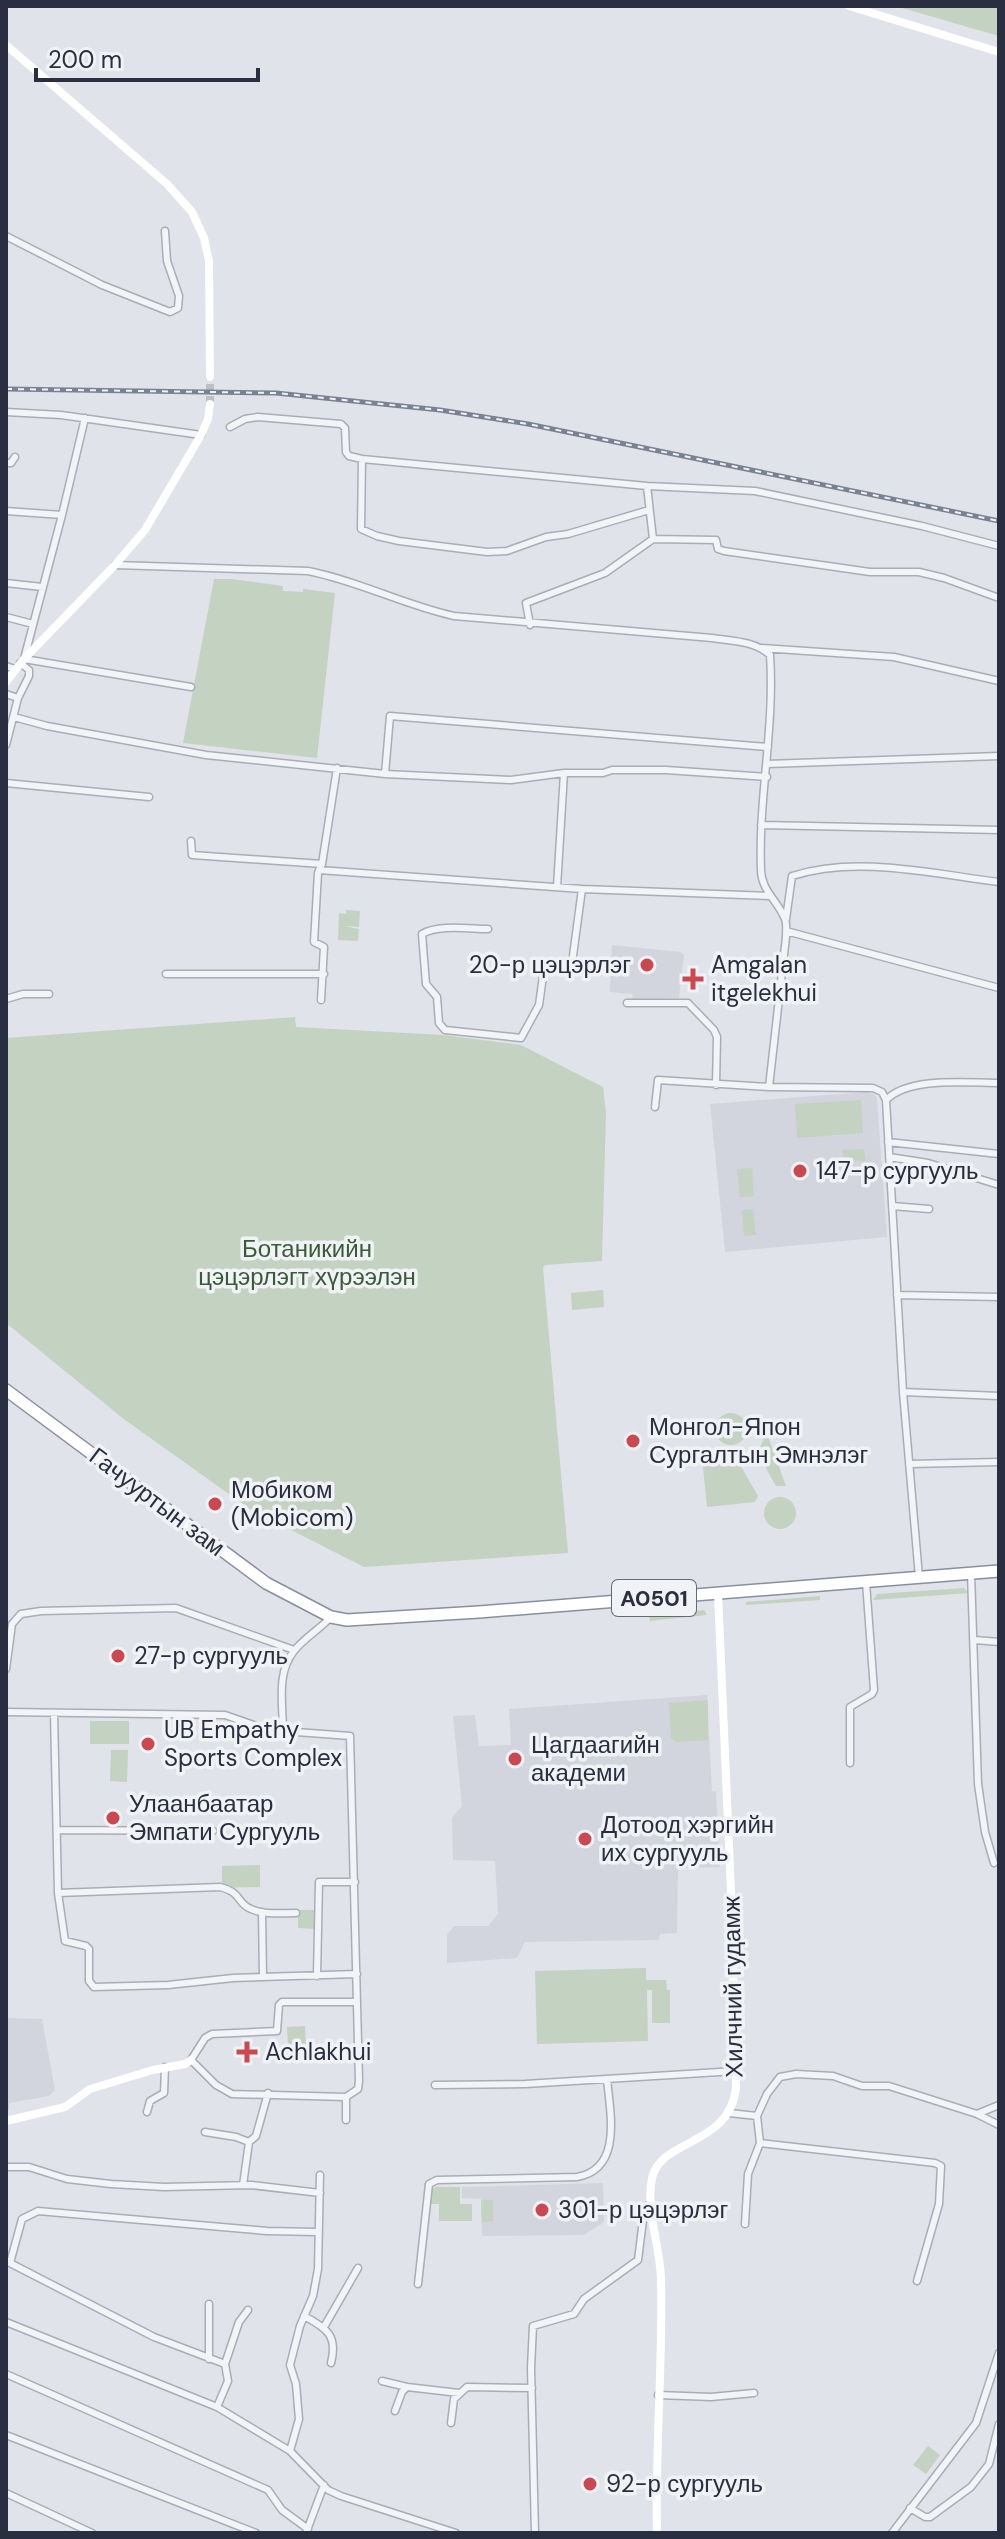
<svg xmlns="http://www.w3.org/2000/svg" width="1005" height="2539" viewBox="0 0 1005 2539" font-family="'DM Sans',sans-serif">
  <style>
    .built { fill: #d2d5de }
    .green { fill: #c4d2c1 }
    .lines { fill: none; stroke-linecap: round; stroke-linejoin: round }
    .secondary-tunnel { stroke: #bbbfc7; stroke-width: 8; stroke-dasharray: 8 4; stroke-linecap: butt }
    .street-casing { stroke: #a9adb6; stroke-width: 9 }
    .highway-casing { stroke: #888f9f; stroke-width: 14 }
    .street { stroke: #f3f4f7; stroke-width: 6 }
    .secondary { stroke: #fff; stroke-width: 8 }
    .highway { stroke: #fff; stroke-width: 11 }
    .rail-casing { stroke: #7a8192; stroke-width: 5 }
    .rail { stroke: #f0f2f6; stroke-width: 2; stroke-dasharray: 6; stroke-linecap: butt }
    .poi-dot { fill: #cb4850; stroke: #f0f2f6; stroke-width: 3 }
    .labels { text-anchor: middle; stroke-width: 7; stroke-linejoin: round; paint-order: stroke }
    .shield { fill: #f0f2f6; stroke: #656a77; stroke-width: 2 }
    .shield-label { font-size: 22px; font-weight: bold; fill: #292f40 }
    .poi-label { font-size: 24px; fill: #292f40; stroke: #f0f2f6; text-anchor: start }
    .park-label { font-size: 24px; fill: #3a5b37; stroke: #f0f2f6 }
    .street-label { font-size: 24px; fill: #292f40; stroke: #f0f2f6 }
  </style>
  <rect width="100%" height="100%" fill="#e0e3e9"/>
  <path class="built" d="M612,945L681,952L684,955L679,998L633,999L632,994L610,992Z
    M867,1092L875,1095L877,1099L887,1237L725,1252L710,1104Z
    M707,1695L712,1791L716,1792L720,1867L678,1868L677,1933L660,1934L659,1940L525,1942L517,1958L447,1963V1935L454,1926H488L498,1914L495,1861L453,1860L452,1818L462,1806L453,1716L475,1715L479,1746L511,1745L509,1709Z
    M6,2018L42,2019L55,2090L49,2096L9,2103V2110L6,2111Z
    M603,2183L604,2222L584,2235L482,2236L481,2199L462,2198V2187Z"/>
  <path class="green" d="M895,6H999V36Z
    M214,579H231L283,586V591L303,592V589L335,593L317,758L183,743Z
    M346,910L360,911L359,927L344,926L359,929L358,941L338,940L339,913L346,914Z
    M295,1017L296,1027L443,1035L521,1045L603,1087L606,1113L602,1261L545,1265L543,1268L568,1553L364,1567L250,1509L125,1420L6,1323V1038Z
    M861,1100L863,1133L797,1138L795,1104Z
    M864,1149L866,1161L844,1160L842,1150Z
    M752,1168L754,1196L740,1197L737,1169Z
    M753,1209L756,1235L744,1236L742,1210Z
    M603,1290L604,1307L572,1310L571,1293Z
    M715 1429a16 16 0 1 1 32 0a16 16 0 1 1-32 0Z
    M765,1428L786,1486H776L757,1452L763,1441Z
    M701,1447L718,1460L739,1463L758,1496L755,1502L707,1507Z
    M764 1513a16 16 0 1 1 32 0a16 16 0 1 1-32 0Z
    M964,1588L969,1593L873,1600L877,1594Z
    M820,1596V1600L746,1605V1602Z
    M704,1610L707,1615L650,1621L649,1616Z
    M708,1700V1740L676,1742L671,1738L669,1703Z
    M90,1721H129V1744H90Z
    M111,1750H128L127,1782L110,1781Z
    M260,1865V1887L222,1888V1866Z
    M298,1910H316V1929L298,1928Z
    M646,1968V1980H666L667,1990H670V2023H652V1990H647L648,2041L537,2044L535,1971Z
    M305,2026L306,2047H288L287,2027Z
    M435,2187H460V2204H472V2221H439V2204H431V2191Z
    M481,2200H493V2221L482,2222Z
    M928,2446L940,2455L926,2474L913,2465Z"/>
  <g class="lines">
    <path class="secondary-tunnel" d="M210,404V377"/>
    <g class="street-casing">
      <path id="street" d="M6,236L102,285L170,312L178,308L179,296L167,261L165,231
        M6,412L61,415L201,435
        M85,418L62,515L24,659L191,687
        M230,427L245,419L258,417L341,424L345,428L346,452L349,456L362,459L647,486L755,491L922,526L999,546
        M362,459L361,529L377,536L399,541L487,552L507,551L546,537L568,534L649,510
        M6,463H11L15,457
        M647,486L653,539
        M6,511L62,515
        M115,565L308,571C359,581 404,605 454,616L712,638C732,641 755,641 770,655C775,727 758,799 761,870C761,890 778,901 785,919C787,924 786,932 786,937L769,1087L873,1088L882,1092L886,1100L903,1392L919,1577
        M6,583L42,587
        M6,617L33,624
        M530,625L526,603L605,573L653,539L716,540L718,549L724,551L870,572H919L944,578L999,598
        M762,648L894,657L999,681
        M6,666L15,669
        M6,694L18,698
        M14,717L47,726L206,755L385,774L511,780L564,773H603L612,770H666L767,777
        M6,745L18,698L29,676V670L20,663
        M767,764L999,756
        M385,774L390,716L768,747
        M6,783L149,797
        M761,825L999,830
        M191,841L192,855L322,864
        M319,870L582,889L770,896
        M557,887L564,773
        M786,919L792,876C857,855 933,874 999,882
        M488,929C469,929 439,924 422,934L426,984L437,997L439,1023L445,1030L521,1038L539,1005L544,969L567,967L572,963L582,889
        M786,931L999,988
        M166,974H324
        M6,999L23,994H49
        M321,1000L324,947L314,942L318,873L322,864L337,768
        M627,1003H688L714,1030L717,1037L716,1085
        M886,1100C909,1076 968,1083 999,1083
        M655,1107L658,1080L769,1087
        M888,1142L999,1154
        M889,1157L928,1163L999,1185
        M892,1206L929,1209
        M897,1295L999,1297
        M903,1392L999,1396
        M909,1464L999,1462
        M971,1573L978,1784L985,1832L994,1863
        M331,1617C320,1629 304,1638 294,1651C276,1673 283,1705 283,1731L350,1736L359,2081L358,2089L346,2097
        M975,1640L999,1642
        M6,1669L12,1624L21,1614L41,1611L176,1608L294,1650
        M6,1712L225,1715L262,1728L283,1731
        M54,1713L58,1893L65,1941L86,1946L89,1949V1981L94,1987L168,1985L233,1978L357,1974
        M850,1763V1707L872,1694L874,1690L866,1582
        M58,1830L213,1831
        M58,1893L220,1887C243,1893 236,1903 251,1909C264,1915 282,1913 296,1913
        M262,1912L263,1977
        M317,1976L319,1882H355
        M435,2085L525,2084L736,2071
        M147,2112L150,2101L164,2093L165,2067
        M729,2113L757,2116L767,2094L780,2077L796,2074L833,2076L862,2086H889L977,2114L999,2125
        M977,2114L999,2105
        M346,2120V2097L232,2094L216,2085L191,2060L205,2038L212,2034L277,2031L279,2005L282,2002H357
        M205,2132L236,2137L249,2142
        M760,2143L935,2163L941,2166L939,2204L917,2281
        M6,2167H29L67,2179L111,2184L164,2187L251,2185L320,2193
        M243,2185L249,2142L256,2136L268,2093
        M745,2224L748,2174L760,2143L757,2116
        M6,2261L154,2337L225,2364L228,2381L217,2407
        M10,2263L22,2219L38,2211L267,2231L317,2232
        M418,2284L429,2184L437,2180L577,2177C623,2169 610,2113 607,2079
        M304,2316C327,2328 338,2336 331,2363
        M6,2322L217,2407L290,2451L328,2490L341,2496L456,2533
        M324,2327L358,2268
        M209,2359V2304
        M225,2364L239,2322L248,2310
        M6,2374L268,2490L282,2510L308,2529
        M382,2381L407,2387
        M658,2395L711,2397L754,2393
        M395,2411L402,2392L407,2387L459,2393
        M451,2423L454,2399L467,2387L532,2388
        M6,2435L256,2533
        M290,2451L299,2419L296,2384L290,2365L300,2326L313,2296L318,2269L320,2175
        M6,2493L92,2533
        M910,2508L925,2517H930L971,2487L989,2464L999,2424
        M306,2533L324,2485
        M535,2533L531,2368L533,2326L574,2314L584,2299L638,2260L643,2220L649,2204
        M892,2533L976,2423L999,2353"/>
    </g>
    <g class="highway-casing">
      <path id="highway" d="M6,1390L266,1583L331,1617L347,1620L479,1612L999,1571"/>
    </g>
    <use href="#street" class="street"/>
    <path class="secondary" d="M849,6L999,52
      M6,45L167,184L192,212L204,238L209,261L210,377
      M6,682L24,659L115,565L145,530L201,435L208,419L210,404
      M6,2121L65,2107L90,2089L153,2070L185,2064L191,2060
      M657,2533C655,2449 663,2365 661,2281C661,2247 645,2212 652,2178C661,2138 729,2147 736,2088L731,1892L718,1593"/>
    <use href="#highway" class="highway"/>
    <g class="rail-casing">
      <path id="rail" d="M6,389L276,393L440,410L528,424L999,521"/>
    </g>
    <use href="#rail" class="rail"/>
  </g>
  <g class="poi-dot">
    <circle cx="647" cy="965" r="8"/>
    <path d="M689 967h8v8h8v8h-8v8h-8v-8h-8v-8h8z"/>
    <circle cx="800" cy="1171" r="8"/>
    <circle cx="633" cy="1441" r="8"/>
    <circle cx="215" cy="1504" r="8"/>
    <circle cx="118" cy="1656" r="8"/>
    <circle cx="148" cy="1744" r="8"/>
    <circle cx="515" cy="1759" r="8"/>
    <circle cx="113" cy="1818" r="8"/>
    <circle cx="585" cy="1839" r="8"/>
    <path d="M243 2040h8v8h8v8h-8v8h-8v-8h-8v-8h8z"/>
    <circle cx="542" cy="2210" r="8"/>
    <circle cx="590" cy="2484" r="8"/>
  </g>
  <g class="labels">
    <rect class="shield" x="612" y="1580" width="84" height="36" rx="6"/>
    <g class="shield-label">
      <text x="654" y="1606">A0501</text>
    </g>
    <g class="poi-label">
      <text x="631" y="973" text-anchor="end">20-р цэцэрлэг</text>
      <text x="711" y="973">Amgalan<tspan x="711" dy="28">itgelekhui</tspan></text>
      <text x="816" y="1179">147-р сургууль</text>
      <text x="649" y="1435">Монгол-Япон<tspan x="649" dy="28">Сургалтын Эмнэлэг</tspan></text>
      <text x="231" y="1498">Мобиком<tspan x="231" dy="28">(Mobicom)</tspan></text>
      <text x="134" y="1664">27-р сургууль</text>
      <text x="164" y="1738">UB Empathy<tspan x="164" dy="28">Sports Complex</tspan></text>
      <text x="531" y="1753">Цагдаагийн<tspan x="531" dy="28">академи</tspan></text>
      <text x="129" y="1812">Улаанбаатар<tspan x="129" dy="28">Эмпати Сургууль</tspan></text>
      <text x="601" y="1833">Дотоод хэргийн<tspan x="601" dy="28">их сургууль</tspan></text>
      <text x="265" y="2060">Achlakhui</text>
      <text x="558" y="2218">301-р цэцэрлэг</text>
      <text x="606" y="2492">92-р сургууль</text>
    </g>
    <g class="park-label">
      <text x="307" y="1257">Ботаникийн<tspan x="307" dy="28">цэцэрлэгт хүрээлэн</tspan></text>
    </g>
    <g class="street-label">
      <text transform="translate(157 1502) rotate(37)" y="8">Гачууртын зам</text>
      <text transform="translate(733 1987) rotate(-91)" y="8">Хилчний гудамж</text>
    </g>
  </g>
  <rect width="1005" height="2539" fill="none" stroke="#292f40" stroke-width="16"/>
  <path d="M36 68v12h222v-12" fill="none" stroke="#292f40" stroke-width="4"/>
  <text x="48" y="68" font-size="24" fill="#292f40" stroke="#f0f2f6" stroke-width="6" paint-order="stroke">200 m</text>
</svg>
